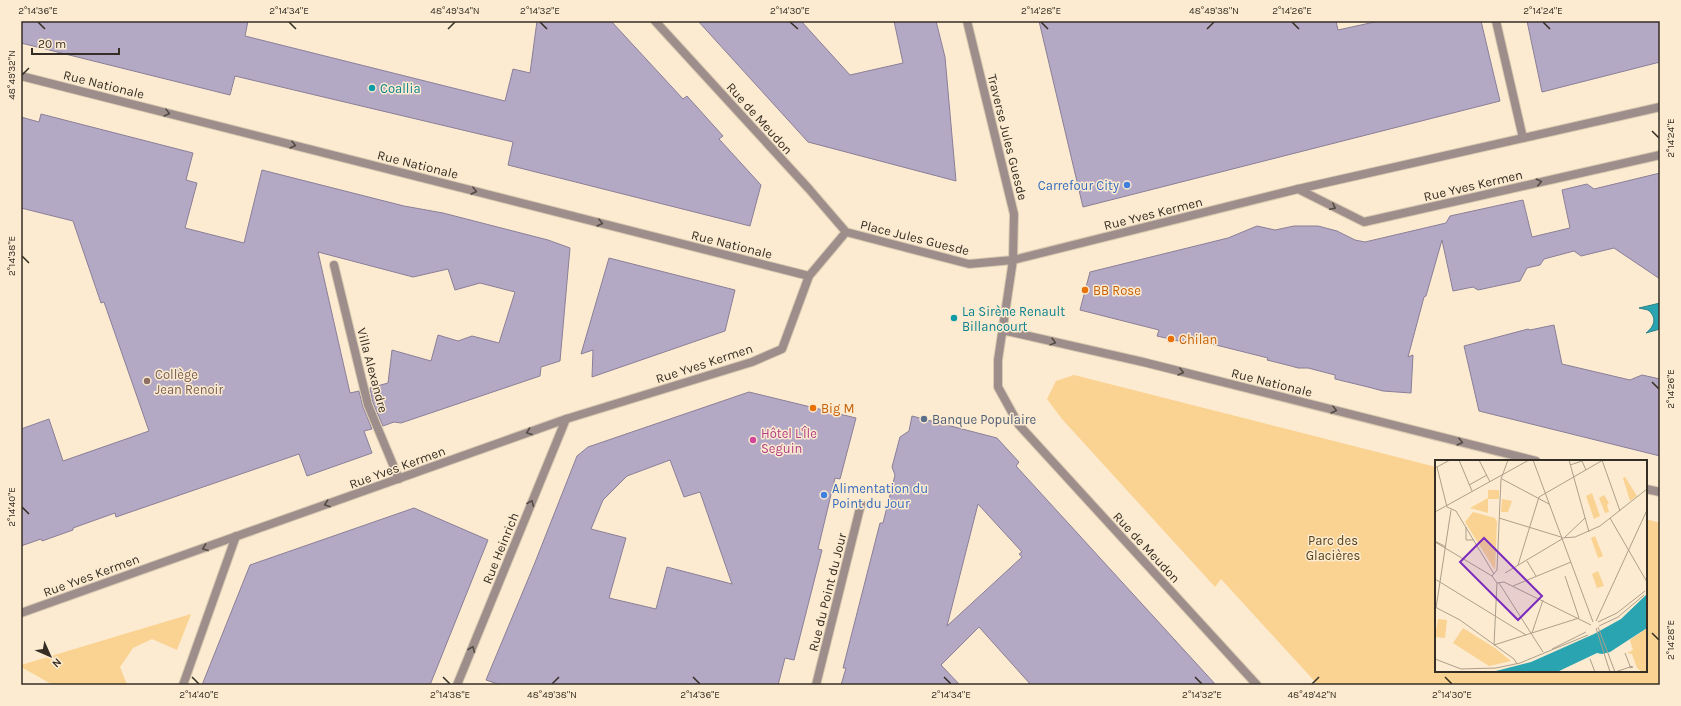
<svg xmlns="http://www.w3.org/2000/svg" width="1681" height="706" viewBox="0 0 1681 706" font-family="Karla,sans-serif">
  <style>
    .green { fill: #fad291 }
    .water { fill: #2aa4b1; stroke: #2d8187 }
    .building { fill: #b4a9c4; stroke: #8a7f98; fill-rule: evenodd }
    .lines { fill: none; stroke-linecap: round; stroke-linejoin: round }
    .service-casing { stroke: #d8c9b1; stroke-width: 10 }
    .pedestrian-casing { stroke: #d8c9b1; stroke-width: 10 }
    .minor-casing { stroke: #d8c9b1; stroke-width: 10 }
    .service { stroke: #9d8e8c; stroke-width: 8 }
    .pedestrian { stroke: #9d8e8c; stroke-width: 8 }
    .minor { stroke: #9d8e8c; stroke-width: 8 }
    .oneway { stroke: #544b43 }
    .ticks { fill: none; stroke: #352e24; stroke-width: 1.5 }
    .culture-dot { fill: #0f9aa8; stroke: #fcebd0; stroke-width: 1.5 }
    .shop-dot { fill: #3f7fe0; stroke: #fcebd0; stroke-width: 1.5 }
    .food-dot { fill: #e8710a; stroke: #fcebd0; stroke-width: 1.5 }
    .education-dot { fill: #8d6e63; stroke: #fcebd0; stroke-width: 1.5 }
    .service-dot { fill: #5c6f8a; stroke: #fcebd0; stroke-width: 1.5 }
    .hotel-dot { fill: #d1479c; stroke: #fcebd0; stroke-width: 1.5 }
    .labels { text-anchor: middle; stroke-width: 3; stroke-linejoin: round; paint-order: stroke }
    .street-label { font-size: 13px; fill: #352e24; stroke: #fcebd0 }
    .culture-label { font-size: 13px; fill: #0d838f; stroke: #fcebd0; text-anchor: start }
    .shop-label { font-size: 13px; fill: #366cbe; stroke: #fcebd0; text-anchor: end }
    .food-label { font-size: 13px; fill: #c56008; stroke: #fcebd0; text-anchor: start }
    .education-label { font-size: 13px; fill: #785e54; stroke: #fcebd0; text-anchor: start }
    .service-label { font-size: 13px; fill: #4e5e75; stroke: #fcebd0; text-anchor: start }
    .hotel-label { font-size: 13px; fill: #b23c85; stroke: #fcebd0; text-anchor: start }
    .park-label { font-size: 13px; fill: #574119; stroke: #fcebd0 }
    .inset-road { fill: none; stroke: #ac9f8b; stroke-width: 1 }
    .view { fill: #7b2cbf; fill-opacity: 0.15; stroke: #7b2cbf; stroke-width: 2 }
    .inset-edge { fill: none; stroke: #352e24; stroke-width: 2 }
    .neatline { fill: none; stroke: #352e24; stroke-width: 1.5 }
    .ticks-label { font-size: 10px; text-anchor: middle; fill: #352e24 }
  </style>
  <rect width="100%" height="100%" fill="#fcebd0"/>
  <path class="green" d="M1074,375L1436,467V671H1646V519L1660,523V685H1318L1221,579L1215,587L1062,419L1047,399L1056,381Z
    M191,614L177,650L152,639L133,648L120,667L127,685H53L21,667V665Z"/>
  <path class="water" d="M1660,303V329L1646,333C1655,326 1657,317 1648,310L1639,308Z"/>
  <path class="building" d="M21,21H248L245,36L505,101L513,69L530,73L537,21H611L683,99L687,96L723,136L719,139L761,185L750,226L508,165L513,142L235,76L230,95L21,43Z
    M698,21H801L850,75L903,63L894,21H936L945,57L956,181L808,142Z
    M1039,21H1336L1338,30L1379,21H1481L1500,101L1083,207Z
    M1527,21H1660V62L1542,92Z
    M41,114L193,153L186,180L197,183L185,228L244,243L262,170L404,206L443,213L548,240L570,248L560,361L541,367L540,376L401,423L394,422L383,426L373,403L370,388L388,383L392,350L431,361L438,335L458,341L472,336L499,343L515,292L480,283L455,290L448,269L413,277L318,252L350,393L359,391L363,407L372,429L364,431L372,453L307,476L299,454L116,517L115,513L73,528V530L42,541L41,539L21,546V429L49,419L63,461L149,431L104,302L101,303L73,221L21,208V117L39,122Z
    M1660,173V279L1614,248L1581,256L1574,251L1544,259L1540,265L1527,268L1520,281L1478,290L1473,287L1453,291L1442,240L1426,296L1424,297L1408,357L1413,355L1411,393L1383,391L1368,387L1335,379V375L1308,368H1298L1291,366L1267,360L1268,358L1188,338L1187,343L1157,336L1159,330L1080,310L1090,272L1228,238L1257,226L1275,230L1294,226H1318L1337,231L1355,240L1365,242L1446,223L1450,216L1523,200L1532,237L1570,228L1562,190L1587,184L1594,189Z
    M609,258L735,290L725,331L592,377L593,350L581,354Z
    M1554,325L1562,364L1630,380L1642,375L1660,379V456L1479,411L1464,346L1528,329L1530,330Z
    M749,392L856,418L840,479L835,478L818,549L822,550L794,660L785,658L778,685H501L486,680L534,565L577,456L588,447ZM670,460L684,497L700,492L732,584L667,567L656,609L609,598L626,538L591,529L603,500L627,476Z
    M912,416L997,438L1019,462L1016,466L1216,685H1031L979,627L941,665L960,685H841L846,668H843L880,523H883L895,475L892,467L900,437L909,431ZM978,504L1022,552L1019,554L1022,557L947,626Z
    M414,508L488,540L430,685H202L250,565Z"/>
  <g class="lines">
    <g class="service-casing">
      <path id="service" d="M967,21L1014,214L1013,260
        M1496,21L1523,138
        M1298,189L1364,222L1660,155"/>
    </g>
    <g class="pedestrian-casing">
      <path id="pedestrian" d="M183,685L236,536"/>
    </g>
    <g class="minor-casing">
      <path id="minor" d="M655,21L809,189L846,232
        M21,76L809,276
        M846,232L969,264L1013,260L1298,189L1660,107
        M1013,260L998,360V387L1019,425L1257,685
        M334,265L368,405L399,479
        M1002,330L1143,362L1536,461
        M1646,489L1660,492
        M21,613L566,419L752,362L782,349L809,276L846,232
        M457,685L566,419
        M816,685L861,504"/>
    </g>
    <use href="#service" class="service"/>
    <use href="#pedestrian" class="pedestrian"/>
    <use href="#minor" class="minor"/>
  </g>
  <defs><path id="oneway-chevron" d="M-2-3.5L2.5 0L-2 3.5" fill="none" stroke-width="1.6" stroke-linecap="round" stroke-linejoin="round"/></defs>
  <g class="oneway">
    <use href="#oneway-chevron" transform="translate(167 113) rotate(14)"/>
    <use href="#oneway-chevron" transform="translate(293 145) rotate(14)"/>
    <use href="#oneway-chevron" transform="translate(1539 182) rotate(-13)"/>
    <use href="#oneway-chevron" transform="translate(474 191) rotate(14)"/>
    <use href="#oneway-chevron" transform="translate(1333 207) rotate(27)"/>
    <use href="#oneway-chevron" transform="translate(600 223) rotate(14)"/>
    <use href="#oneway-chevron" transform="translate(1053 342) rotate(15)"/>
    <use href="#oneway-chevron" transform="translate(1181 372) rotate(14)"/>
    <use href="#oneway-chevron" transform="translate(1334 410) rotate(14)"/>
    <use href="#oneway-chevron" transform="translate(529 432) rotate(160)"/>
    <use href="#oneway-chevron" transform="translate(1460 442) rotate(14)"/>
    <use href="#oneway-chevron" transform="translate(531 503) rotate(-68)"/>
    <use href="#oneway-chevron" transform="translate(327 504) rotate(161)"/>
    <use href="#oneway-chevron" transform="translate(205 548) rotate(160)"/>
    <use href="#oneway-chevron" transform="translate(472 649) rotate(-68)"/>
  </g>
  <path class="ticks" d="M38,22L45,29M289,22L296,29M540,22L547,29M790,22L798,29M1041,22L1048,29M1292,22L1299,29M1543,22L1550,29M448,29L455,22M1207,29L1214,22M22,75L29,68M1652,131L1659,138M22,256L29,263M1652,382L1659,389M22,507L29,514M1652,633L1659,640M192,677L199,684M443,677L450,684M693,677L700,684M944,677L951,684M1195,677L1202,684M1445,677L1452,684M552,684L559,677M1312,684L1319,677"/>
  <g class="culture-dot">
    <circle cx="372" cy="88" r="4"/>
    <circle cx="954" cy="318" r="4"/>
  </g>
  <g class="shop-dot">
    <circle cx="1127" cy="185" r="4"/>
    <circle cx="824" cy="495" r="4"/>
  </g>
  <g class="food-dot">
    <circle cx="1085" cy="290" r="4"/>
    <circle cx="1171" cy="339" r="4"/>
    <circle cx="813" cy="408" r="4"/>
  </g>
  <circle class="education-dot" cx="147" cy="381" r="4"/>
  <circle class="service-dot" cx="924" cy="419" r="4"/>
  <circle class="hotel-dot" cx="753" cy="440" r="4"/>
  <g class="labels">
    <g class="street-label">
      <text transform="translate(104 84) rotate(14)" y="5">Rue Nationale</text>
      <text transform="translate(760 118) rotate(48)" y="5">Rue de Meudon</text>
      <text transform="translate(1008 137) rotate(76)" y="5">Traverse Jules Guesde</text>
      <text transform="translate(418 164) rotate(14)" y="5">Rue Nationale</text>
      <text transform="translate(1473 185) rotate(-13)" y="5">Rue Yves Kermen</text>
      <text transform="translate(1153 213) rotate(-14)" y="5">Rue Yves Kermen</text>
      <text transform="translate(915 237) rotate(14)" y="5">Place Jules Guesde</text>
      <text transform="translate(732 244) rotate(14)" y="5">Rue Nationale</text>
      <text transform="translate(704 363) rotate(-18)" y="5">Rue Yves Kermen</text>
      <text transform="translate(373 370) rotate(75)" y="5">Villa Alexandre</text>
      <text transform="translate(1272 382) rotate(14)" y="5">Rue Nationale</text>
      <text transform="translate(397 467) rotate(-20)" y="5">Rue Yves Kermen</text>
      <text transform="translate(1147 547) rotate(47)" y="5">Rue de Meudon</text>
      <text transform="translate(500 548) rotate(-68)" y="5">Rue Heinrich</text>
      <text transform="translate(91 575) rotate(-20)" y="5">Rue Yves Kermen</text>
      <text transform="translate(827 592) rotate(-76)" y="5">Rue du Point du Jour</text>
    </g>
    <g class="culture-label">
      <text x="380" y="93">Coallia</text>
      <text x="962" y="316">La Sirène Renault<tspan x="962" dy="15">Billancourt</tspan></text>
    </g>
    <g class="shop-label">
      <text x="1119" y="190">Carrefour City</text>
      <text x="832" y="493" text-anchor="start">Alimentation du<tspan x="832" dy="15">Point du Jour</tspan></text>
    </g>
    <g class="food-label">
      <text x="1093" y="295">BB Rose</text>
      <text x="1179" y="344">Chilan</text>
      <text x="821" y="413">Big M</text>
    </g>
    <g class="education-label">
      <text x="155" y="379">Collège<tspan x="155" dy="15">Jean Renoir</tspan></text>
    </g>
    <g class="service-label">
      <text x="932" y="424">Banque Populaire</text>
    </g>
    <g class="hotel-label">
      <text x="761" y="438">Hôtel L'Île<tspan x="761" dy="15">Seguin</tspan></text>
    </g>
    <g class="park-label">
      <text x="1333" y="545">Parc des<tspan x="1333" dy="15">Glacières</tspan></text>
    </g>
  </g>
  <g transform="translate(1435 460)">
    <rect width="212" height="212" fill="#fcebd0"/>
    <path d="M190,17L202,36L195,41L188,18ZM53,30H64V39H53V53L35,48L53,38ZM157,33L165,56L159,59L151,36ZM169,35L174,43L172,45L174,52L170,53L164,38ZM67,39L77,41L73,52H66ZM38,52L60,58L62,62L60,110L30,62ZM160,76L168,96L163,98L156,78ZM163,111L169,126L162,128L157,114ZM3,159L12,160L10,178L0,177ZM28,168L60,188L76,201L54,206L18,183ZM212,168V212H207L202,208L197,194L192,193L198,190L195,180Z" fill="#fad291"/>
    <path d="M212,134V168L175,192L167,194L162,193L122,212H57L96,202L159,174L186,159Z" fill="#2aa4b1"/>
    <path class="inset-road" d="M24,0L37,31M44,0L55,22M98,0L158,162M134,0L154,72M167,0L185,51M135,5L147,1L151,10M2,7L12,47L21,51L59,114M0,8L15,0M67,19L114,44M34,25L52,15M0,52L94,0M64,58L126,77M175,58L212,122M31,67V80H39M130,77L150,58M126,78L140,77L165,66L212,29M0,81L11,87M0,82L57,116L62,123M92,101L101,116M83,105L104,37L168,0M70,113L127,79M57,116L62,110L66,19L73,0M130,116L144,158M0,119L91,175M62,123L69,122L156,165M64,123L108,192M78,126L136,102M0,147L25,160L79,199L82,204M1,148L16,50M161,161L212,50M163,162L182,153L210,131M164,166L183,157L209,135M163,167L180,212M161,168L175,212M97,173L108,140M59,185L144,158M59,185L62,123M117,189L151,172M190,193L195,206L198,207L195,208V206M0,199L26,209L61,208L85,203L153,175M155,199L160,212M180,212L195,207"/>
    <path class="view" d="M49,78L107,136L83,160L25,102Z"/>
    <rect width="212" height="212" class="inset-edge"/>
  </g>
  <rect width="1681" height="706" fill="none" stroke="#fcebd0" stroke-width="44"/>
  <g transform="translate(50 656) rotate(135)" stroke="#fcebd0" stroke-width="3" paint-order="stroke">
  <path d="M0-3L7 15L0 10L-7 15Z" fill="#352e24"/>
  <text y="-6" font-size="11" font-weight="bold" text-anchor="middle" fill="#352e24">N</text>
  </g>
  <path d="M32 48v6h87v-6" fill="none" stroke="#352e24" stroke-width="2"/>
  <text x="38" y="48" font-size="12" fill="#352e24" stroke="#fcebd0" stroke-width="3" paint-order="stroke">20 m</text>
  <rect x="22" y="22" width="1637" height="662" class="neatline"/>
  <g class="ticks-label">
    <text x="38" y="14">2°14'36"E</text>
    <text x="289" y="14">2°14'34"E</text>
    <text x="455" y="14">48°49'34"N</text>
    <text x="540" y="14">2°14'32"E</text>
    <text x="790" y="14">2°14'30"E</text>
    <text x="1041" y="14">2°14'28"E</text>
    <text x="1214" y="14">48°49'38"N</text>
    <text x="1292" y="14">2°14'26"E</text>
    <text x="1543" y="14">2°14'24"E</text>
    <text transform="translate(11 75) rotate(-90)" y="4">48°49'32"N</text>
    <text transform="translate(1670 138) rotate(-90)" y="4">2°14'24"E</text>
    <text transform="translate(11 256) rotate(-90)" y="4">2°14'38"E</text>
    <text transform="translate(1670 389) rotate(-90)" y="4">2°14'26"E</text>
    <text transform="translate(11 507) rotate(-90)" y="4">2°14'40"E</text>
    <text transform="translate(1670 640) rotate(-90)" y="4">2°14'28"E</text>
    <text x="199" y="698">2°14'40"E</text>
    <text x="450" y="698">2°14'38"E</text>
    <text x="552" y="698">48°49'38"N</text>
    <text x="700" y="698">2°14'36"E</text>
    <text x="951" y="698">2°14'34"E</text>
    <text x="1202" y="698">2°14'32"E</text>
    <text x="1312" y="698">48°49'42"N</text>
    <text x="1452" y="698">2°14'30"E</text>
  </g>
</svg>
